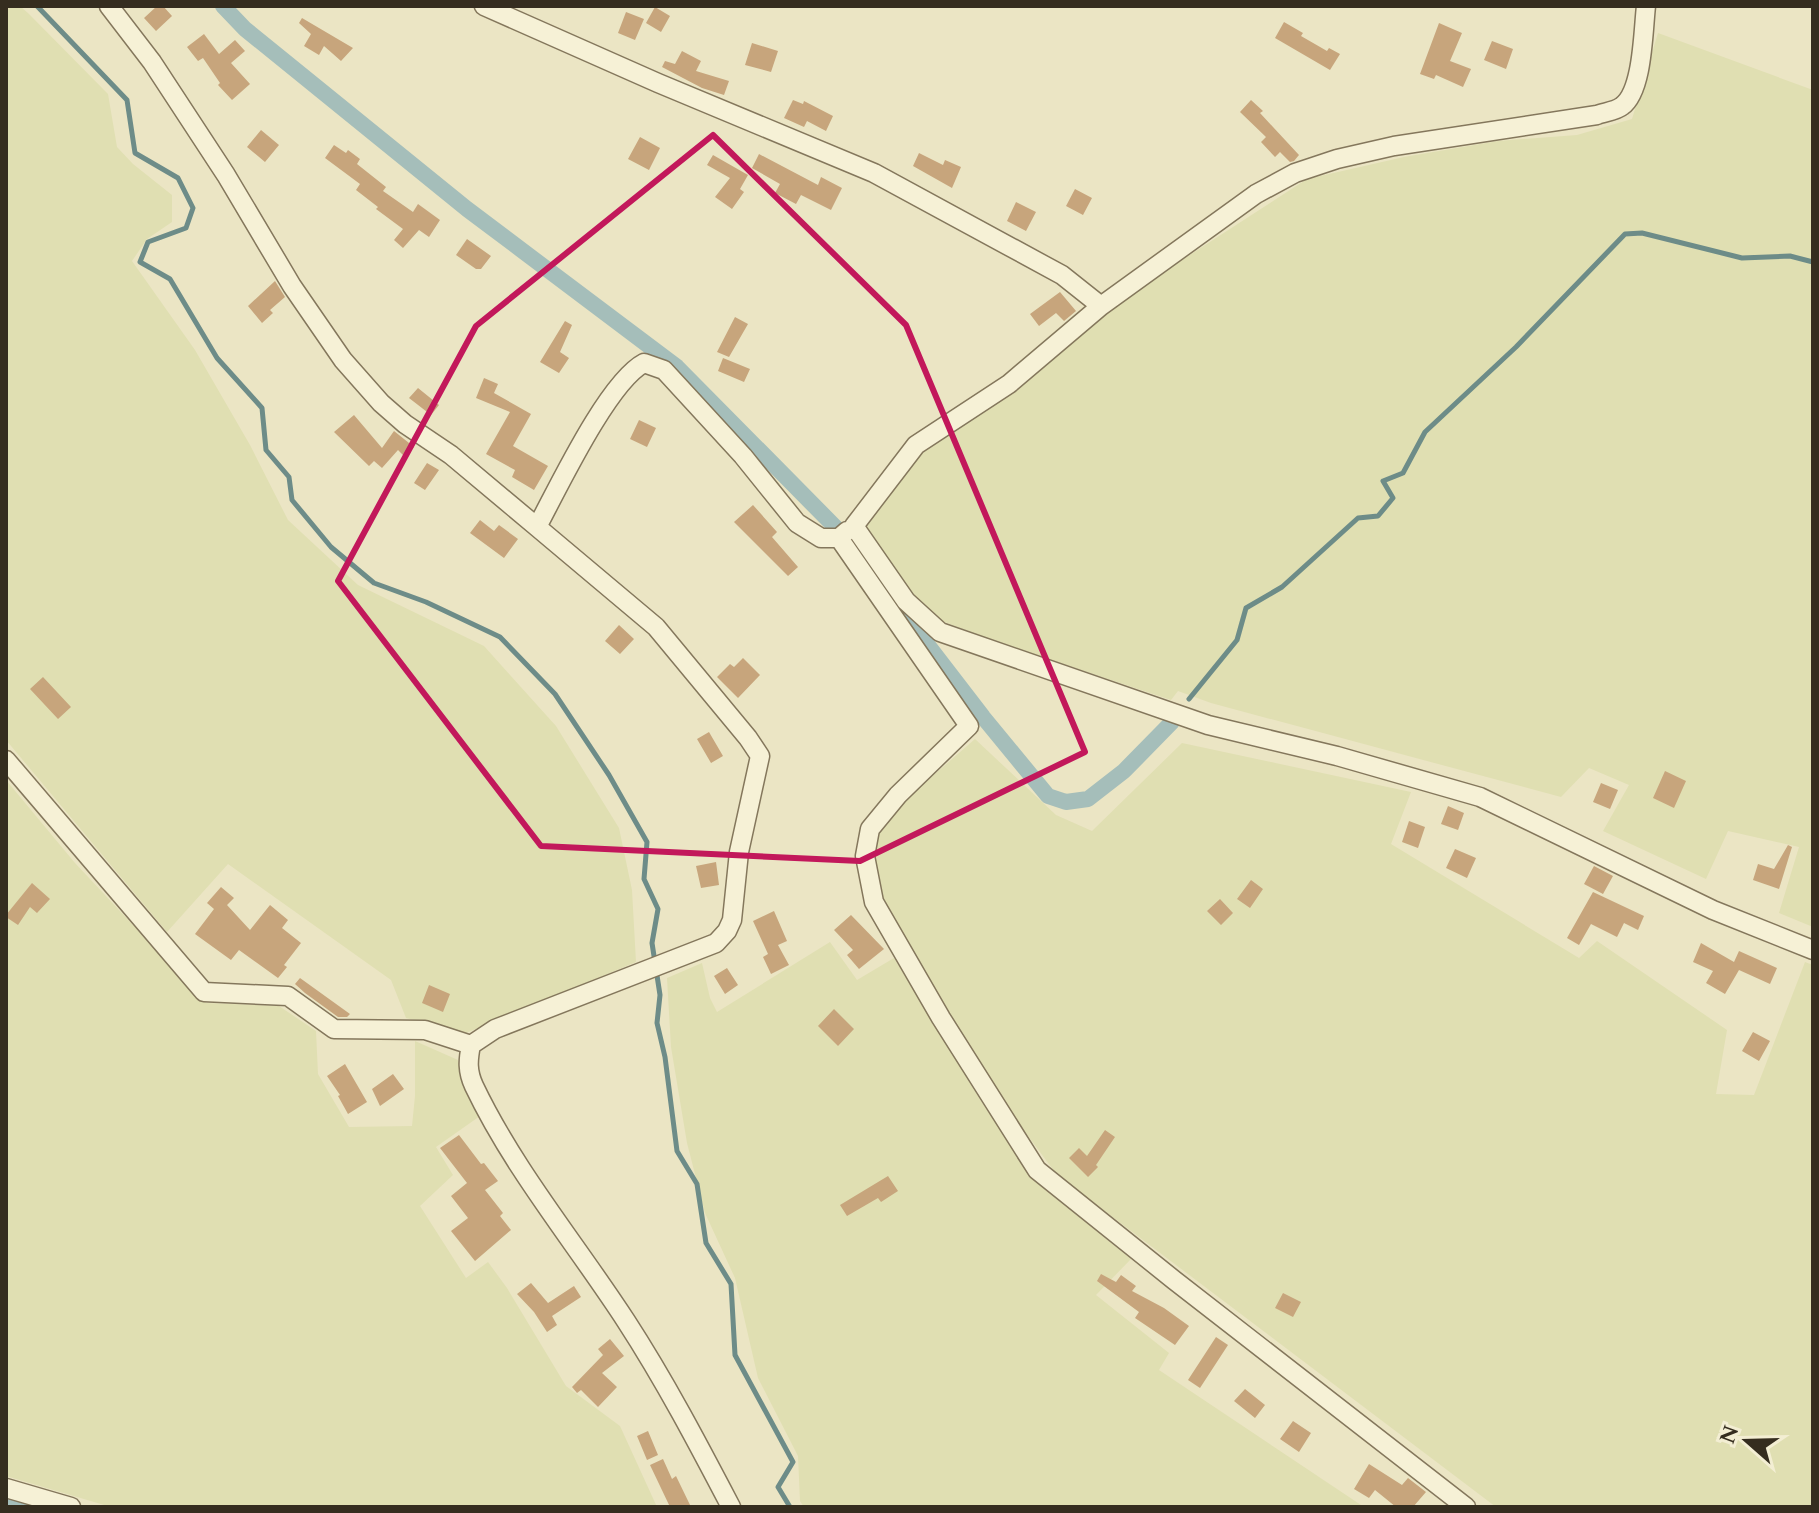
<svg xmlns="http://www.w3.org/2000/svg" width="1819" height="1513" viewBox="0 0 1819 1513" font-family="Spectral,serif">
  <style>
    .farmland { fill: #e0dfb2 }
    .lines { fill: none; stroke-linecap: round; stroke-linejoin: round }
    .stream { stroke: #6d8c88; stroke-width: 5 }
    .canal { stroke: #a5beba; stroke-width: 16 }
    .building { fill: #c7a57c }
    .minor-casing { stroke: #84775c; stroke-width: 21 }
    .minor { stroke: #f6f1d6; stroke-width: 18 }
    .marked { fill: none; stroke: #c2185b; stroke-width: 6; stroke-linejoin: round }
  </style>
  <rect width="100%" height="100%" fill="#ebe5c4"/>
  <path class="farmland" d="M6,6H20L29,14L108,94L117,147L133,164L172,195V222L147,239L132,261L195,350L250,445L288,520L358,585L484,646L556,726L619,828L632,890L636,962L466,1033L406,1018L391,980L228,864L167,932L6,740Z
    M1658,33L1813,90V927L1779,913L1799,847L1728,831L1706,879L1603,831L1629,785L1589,768L1561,797L1211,703L1178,691L1171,700L991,640L932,617L901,583L861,525L921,448L1145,284L1307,179L1404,157L1498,141L1577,135L1632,119Z
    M975,739L1056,815L1092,831L1182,743L1411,792L1391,844L1579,958L1597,941L1727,1030L1716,1094L1754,1095L1805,962L1813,965V1507H1496L1057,1175L965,1051L878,898L872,829Z
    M6,780L75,863L206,1003L279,1006L316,1031L318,1074L349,1127L412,1126L415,1096V1041L458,1060L480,1116L436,1147L453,1175L420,1206L466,1278L488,1262L507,1288L566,1386L620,1426L657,1507H111L6,1476Z
    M830,942L857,980L894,958L981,1101L1033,1180L1131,1259L1096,1295L1169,1353L1159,1370L1364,1507H804L800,1501L798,1456L758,1378L735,1278L705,1213L687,1143L671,1047L667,978L702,963L710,998L717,1012Z"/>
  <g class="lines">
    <path class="stream" d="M37,6L127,100L135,153L178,178L193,208L186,228L148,242L140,262L170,279L217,358L262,408L266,450L289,477L292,500L331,547L374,583L426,602L500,637L555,694L609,775L647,842L644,879L658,909L652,943L660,995L657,1023L665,1057L677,1151L697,1184L706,1243L731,1284L735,1355L793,1462L778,1487L790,1507
      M1189,699L1237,640L1246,608L1282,587L1358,518L1378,516L1393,498L1383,481L1403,473L1425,432L1516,347L1625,234L1642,233L1742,258L1790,256L1813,262"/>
    <path class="canal" d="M223,6L245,29L467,209L677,367L850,542
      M873,574L983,717L1048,796L1066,802L1088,799L1124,771L1172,722
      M6,1502L23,1507"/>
  </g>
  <path class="building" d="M157,6H163L172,16L156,31L144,18Z
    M655,7L670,16L661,32L646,23Z
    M626,12L644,19L635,40L618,33Z
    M302,18L353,48L341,61L324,46L319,55L304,46L311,34L299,23Z
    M1284,22L1303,33L1301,36L1327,51L1329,48L1340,54L1330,70L1275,38Z
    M1439,23L1462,33L1450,61L1471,69L1463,87L1436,75L1434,79L1420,74Z
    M204,34L219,54L235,40L245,51L231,63L250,84L232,100L218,85L220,83L203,58L198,61L187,47Z
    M1492,41L1513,49L1506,69L1484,60Z
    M752,43L778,51L771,72L745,65Z
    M682,51L701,61L696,71L729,81L724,95L702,88L662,67L665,61L675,64Z
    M793,100L803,104L804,101L833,116L826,131L807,121L804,127L784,118Z
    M1251,100L1263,111L1260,113L1299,155L1294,161L1290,162L1280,152L1275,157L1261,142L1266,137L1240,112Z
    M261,130L279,145L265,162L247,147Z
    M640,137L660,148L649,170L628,159Z
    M334,145L346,153L348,150L360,159L357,164L386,187L383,191L413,212L418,204L440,220L429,237L419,230L403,248L394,240L403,229L376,209L378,207L356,190L360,184L325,158Z
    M919,153L943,165L945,160L961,167L952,188L913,166Z
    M759,154L818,185L821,177L842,188L831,210L801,195L796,204L775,193L780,184L752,168Z
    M713,155L748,175L740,189L744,192L732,209L715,197L730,178L707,165Z
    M1075,189L1092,198L1083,215L1066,206Z
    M1016,202L1036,212L1026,231L1007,221Z
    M467,239L491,256L481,269H476L456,255Z
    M275,281L285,297L270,310L273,313L262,323L248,306Z
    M1060,292L1076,311L1064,321L1056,313L1039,326L1030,314Z
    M735,317L748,324L729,357L717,352Z
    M565,321L572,325L560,352L569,358L559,373L540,362Z
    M723,358L750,369L744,382L718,371Z
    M484,378L498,384L494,393L531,414L513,446L548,466L534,490L512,477L515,470L486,454L510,412L476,398Z
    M418,388L439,405L431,415L409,398Z
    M354,415L382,448L394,431L414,447L405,457L398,450L382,468L374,461L369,466L334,432Z
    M639,420L656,428L647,447L630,439Z
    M427,463L439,470L425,490L414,483Z
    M753,505L777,532L772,537L798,567L788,576L734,522Z
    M480,520L494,531L499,525L518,539L504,558L470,533Z
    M619,625L634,639L620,654L605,641Z
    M743,658L760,675L738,698L717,677L730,664L734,667Z
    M43,677L71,707L58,719L30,689Z
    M709,732L723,756L711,763L697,739Z
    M1665,771L1686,781L1674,808L1653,798Z
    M1601,783L1618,790L1610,809L1593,802Z
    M1448,806L1464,813L1458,830L1441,824Z
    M1409,821L1425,827L1418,848L1402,842Z
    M1788,845L1792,847L1779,889L1753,880L1758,864L1774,869Z
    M1455,849L1476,858L1467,878L1446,868Z
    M716,862L719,885L701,888L696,866Z
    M1594,866L1613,876L1603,894L1584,884Z
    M1251,880L1263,889L1250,908L1237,899Z
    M32,883L50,899L37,913L30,907L18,925L6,917V915Z
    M221,887L234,898L227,905L250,930L270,905L288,920L282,928L301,943L284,965L287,967L278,978L239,950L231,960L195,934L214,909L207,903Z
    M1593,892L1644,916L1638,930L1624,923L1617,937L1591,924L1579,945L1567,938Z
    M1220,899L1233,913L1221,925L1207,911Z
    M774,911L787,941L778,945L789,965L771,974L763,957L768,954L753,921Z
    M851,915L884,949L859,969L847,955L853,950L834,930Z
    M1701,943L1734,962L1739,951L1777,968L1770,984L1739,970L1725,994L1706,983L1713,971L1693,962Z
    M727,968L738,985L725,994L714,976Z
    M300,978L350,1014L347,1017H338L305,993L295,984Z
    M429,985L450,994L443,1012L422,1003Z
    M834,1009L854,1029L838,1046L818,1026Z
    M1753,1032L1770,1041L1759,1061L1742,1051Z
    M345,1064L367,1102L348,1114L338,1096L340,1095L327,1076Z
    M393,1074L404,1089L380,1106L372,1089Z
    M1105,1130L1115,1137L1096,1165L1098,1167L1088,1177L1069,1158L1079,1148L1087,1156Z
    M459,1135L481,1164L484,1163L498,1181L485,1190L503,1213L500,1216L511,1230L475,1261L451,1231L468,1218L451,1196L467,1183L440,1148Z
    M888,1176L898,1191L881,1202L878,1198L847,1216L840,1205Z
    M1101,1274L1116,1282L1121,1275L1136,1286L1132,1291L1164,1308L1189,1326L1175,1345L1135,1318L1139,1312L1097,1281Z
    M531,1283L548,1303L574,1286L581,1297L552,1316L557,1325L547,1332L534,1312L517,1294Z
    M1283,1293L1301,1302L1293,1317L1275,1308Z
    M1216,1337L1228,1345L1200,1388L1188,1380Z
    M610,1339L624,1356L602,1373L617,1387L598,1407L581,1390L577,1393L572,1387L603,1355L598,1349Z
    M1245,1389L1265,1405L1255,1418L1234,1401Z
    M1293,1421L1311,1433L1299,1452L1280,1439Z
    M648,1431L658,1455L647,1460L637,1436Z
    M663,1459L672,1479L676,1476L691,1507H670L650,1465Z
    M1369,1464L1402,1485L1408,1478L1426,1492L1413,1507H1396L1375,1490L1369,1498L1354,1489Z"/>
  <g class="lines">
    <g class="minor-casing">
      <path id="minor" d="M109,6L152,62L226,175L292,286L343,360L381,403L405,424L451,455L537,527C558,488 608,382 644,363L664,370L743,456L797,523L821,538H839L847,531
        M484,6L658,83L874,173L1062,275L1101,306L1009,384L916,445L854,526L906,601L940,632L1208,725L1337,756L1480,797L1713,910L1813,950
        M1101,306L1256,194L1295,173L1337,159L1394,146L1597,115C1605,112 1616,111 1622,106C1643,91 1643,31 1646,6
        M537,527L656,627L748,738L760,756L739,852L732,920L727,931L716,943L495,1029L471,1045C468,1060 467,1071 474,1086C514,1170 576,1244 626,1321C665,1381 698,1444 731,1507
        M839,538L969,726L898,795L870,829L865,856L874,902L941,1018L1037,1170L1174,1280L1466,1507
        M6,760L204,992L288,996L334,1029L425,1030L471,1045
        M6,1488L71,1507"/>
    </g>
    <use href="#minor" class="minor"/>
  </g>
  <path class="marked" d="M713,135L906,325L1085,752L860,861L541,846L338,581L476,326Z"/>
  <rect width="1819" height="1513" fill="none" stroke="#352d1f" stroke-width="16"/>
  <g transform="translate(1747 1441) rotate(290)" stroke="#f3eed3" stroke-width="6" paint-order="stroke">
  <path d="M0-6L14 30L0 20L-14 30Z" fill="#352d1f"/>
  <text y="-12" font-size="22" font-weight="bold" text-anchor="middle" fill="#352d1f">N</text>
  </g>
</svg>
